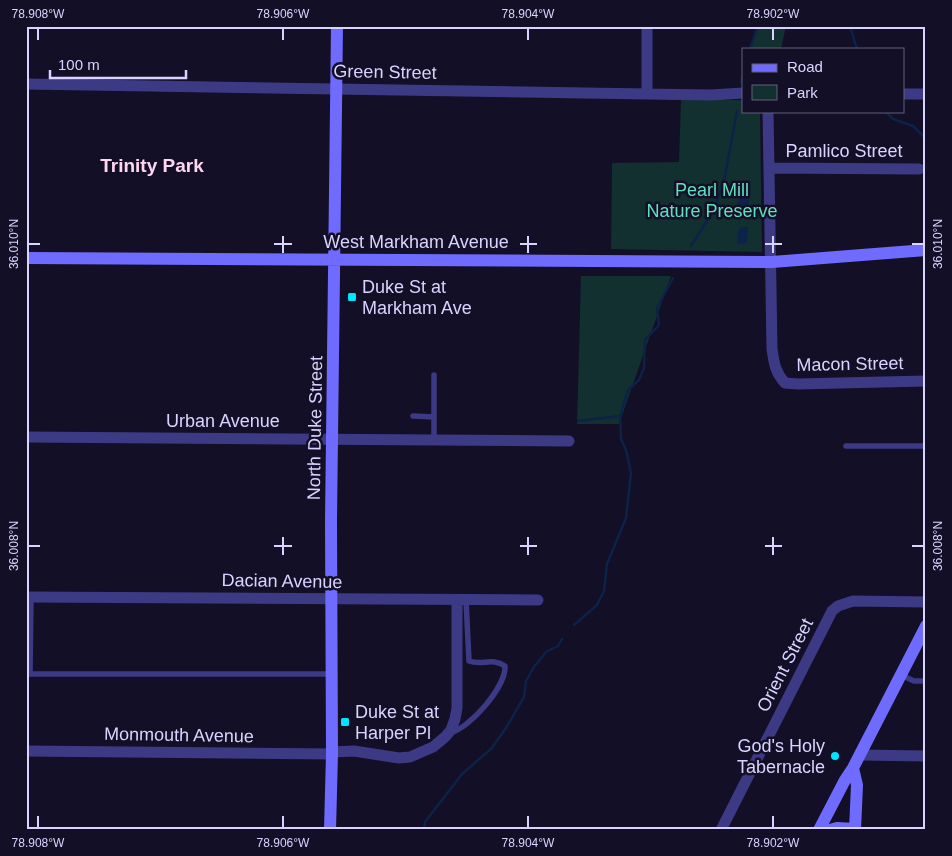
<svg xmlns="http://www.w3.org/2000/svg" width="952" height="856" viewBox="0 0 952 856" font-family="Helvetica,sans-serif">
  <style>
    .green { fill: #12302f }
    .water { fill: #0c2248 }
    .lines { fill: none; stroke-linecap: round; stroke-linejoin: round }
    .stream { stroke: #0c2248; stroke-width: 2.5 }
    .lane { stroke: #3d3a85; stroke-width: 5.5 }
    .street { stroke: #3d3a85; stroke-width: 11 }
    .secondary { stroke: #6f6bff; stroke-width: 12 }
    .ticks { fill: none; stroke: #d9d4ff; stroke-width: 2 }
    .poi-dot { fill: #00e5ff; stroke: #130f26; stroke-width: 2 }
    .labels { text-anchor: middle; stroke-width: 5; stroke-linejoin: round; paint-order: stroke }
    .street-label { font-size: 18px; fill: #d9d4ff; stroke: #130f26 }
    .park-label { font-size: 18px; fill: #5fe0c0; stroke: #130f26 }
    .poi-label { font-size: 18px; fill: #d9d4ff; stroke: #130f26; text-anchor: start }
    .neighbourhood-label { font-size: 19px; font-weight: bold; fill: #ffd6f0; stroke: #130f26 }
    .neatline { fill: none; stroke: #d9d4ff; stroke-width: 2 }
    .ticks-label { font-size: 12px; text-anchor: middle; fill: #d9d4ff }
  </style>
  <rect width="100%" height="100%" fill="#130f26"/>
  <path class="green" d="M756,26H786L781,49H751Z
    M681,100H743V111H760L762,252L611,249L612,163L679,162Z
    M581,276H671L619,424H577Z"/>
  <path class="water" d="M746,190L748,192C751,200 747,209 744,217H740L737,216V205L742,191Z
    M741,227H748L747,243L739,244L737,242L738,231Z"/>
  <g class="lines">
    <path class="stream" d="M850,26L857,49
      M750,49L758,26
      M741,82L743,74
      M885,111L893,119L913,126L926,139
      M691,246L715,208L725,176L737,111
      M578,421L620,416
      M574,625L597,605L604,591L607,564L626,518L631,473L626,450L621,439L620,416L628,390L639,380L644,368L645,340L659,325L657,308L673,278
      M424,830L425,822L462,774L491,749L506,728L524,697L526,681L534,667L546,652L558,646L562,639"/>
    <path class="lane" d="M413,416L434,417
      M434,440V375
      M846,446H926
      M26,674H331
      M30,674L31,597
      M901,675L914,681H926
      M450,733C470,728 506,687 505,666C492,657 482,666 469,661L466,600"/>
    <path class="street" d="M26,84L711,95L743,93
      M647,93V26
      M903,94H926
      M768,111L772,349C774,363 775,372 785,383L798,384L926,381
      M769,168L919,169
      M26,437L569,441
      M26,597L538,600
      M26,751L332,754
      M332,752L354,751L399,758L410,757L433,747L445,737L451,730L455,719L457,708V600
      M860,755L926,756
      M721,830L832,611L838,606L853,601L926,602"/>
    <path class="secondary" d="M26,258L772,262L926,250
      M853,768L857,785L855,830
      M330,830L332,754L331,521L337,26
      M819,830L845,780L853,768L926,626
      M830,830L837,828L855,829"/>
  </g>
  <path class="ticks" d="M38,28V40M283,28V40M528,28V40M773,28V40M283,236V253M528,236V253M773,236V253M28,244H40M274,244H292M520,244H537M765,244H782M912,244H924M283,537V555M528,537V555M773,537V555M28,546H40M274,546H292M520,546H537M765,546H782M912,546H924M38,816V828M283,816V828M528,816V828M773,816V828"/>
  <g class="poi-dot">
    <rect x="347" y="292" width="10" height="10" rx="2.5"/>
    <rect x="340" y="717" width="10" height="10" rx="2.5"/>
    <circle cx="835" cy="756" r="5"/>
  </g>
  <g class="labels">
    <g class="street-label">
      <text transform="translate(385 72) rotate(1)" y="6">Green Street</text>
      <text x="844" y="157">Pamlico Street</text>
      <text x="416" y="248">West Markham Avenue</text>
      <text transform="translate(850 364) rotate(-1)" y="6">Macon Street</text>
      <text x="223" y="427">Urban Avenue</text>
      <text transform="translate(315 428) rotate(-89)" y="6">North Duke Street</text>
      <text transform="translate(282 581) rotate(1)" y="6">Dacian Avenue</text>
      <text transform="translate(785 665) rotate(-63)" y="6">Orient Street</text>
      <text transform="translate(179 735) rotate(1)" y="6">Monmouth Avenue</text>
    </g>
    <g class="park-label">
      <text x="712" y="196">Pearl Mill<tspan x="712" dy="21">Nature Preserve</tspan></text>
    </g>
    <g class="poi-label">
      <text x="362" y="293">Duke St at<tspan x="362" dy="21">Markham Ave</tspan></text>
      <text x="355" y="718">Duke St at<tspan x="355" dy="21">Harper Pl</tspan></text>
      <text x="825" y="752" text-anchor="end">God's Holy<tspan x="825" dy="21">Tabernacle</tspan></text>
    </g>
    <g class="neighbourhood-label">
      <text x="152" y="172">Trinity Park</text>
    </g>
  </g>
  <rect width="952" height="856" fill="none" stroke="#130f26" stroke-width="55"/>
  <rect x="742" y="48" width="162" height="65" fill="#130f26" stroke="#625e7d"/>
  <rect x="752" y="64" width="25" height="8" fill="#6f6bff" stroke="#625e7d"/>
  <text x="787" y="72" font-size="15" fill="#d9d4ff">Road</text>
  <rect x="752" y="85" width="25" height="15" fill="#12302f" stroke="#625e7d"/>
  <text x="787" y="98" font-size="15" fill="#d9d4ff">Park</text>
  <path d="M50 70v8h136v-8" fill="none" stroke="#d9d4ff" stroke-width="2.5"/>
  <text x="58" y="70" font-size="15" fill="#d9d4ff" stroke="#130f26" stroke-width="4" paint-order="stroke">100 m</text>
  <rect x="28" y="28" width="896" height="800" class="neatline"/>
  <g class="ticks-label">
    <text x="38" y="18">78.908°W</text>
    <text x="283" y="18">78.906°W</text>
    <text x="528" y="18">78.904°W</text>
    <text x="773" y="18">78.902°W</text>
    <text transform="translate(14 244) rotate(-90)" y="4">36.010°N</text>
    <text transform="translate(938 244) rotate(-90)" y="4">36.010°N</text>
    <text transform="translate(14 546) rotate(-90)" y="4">36.008°N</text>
    <text transform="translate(938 546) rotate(-90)" y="4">36.008°N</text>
    <text x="38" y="847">78.908°W</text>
    <text x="283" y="847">78.906°W</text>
    <text x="528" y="847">78.904°W</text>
    <text x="773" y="847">78.902°W</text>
  </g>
</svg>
